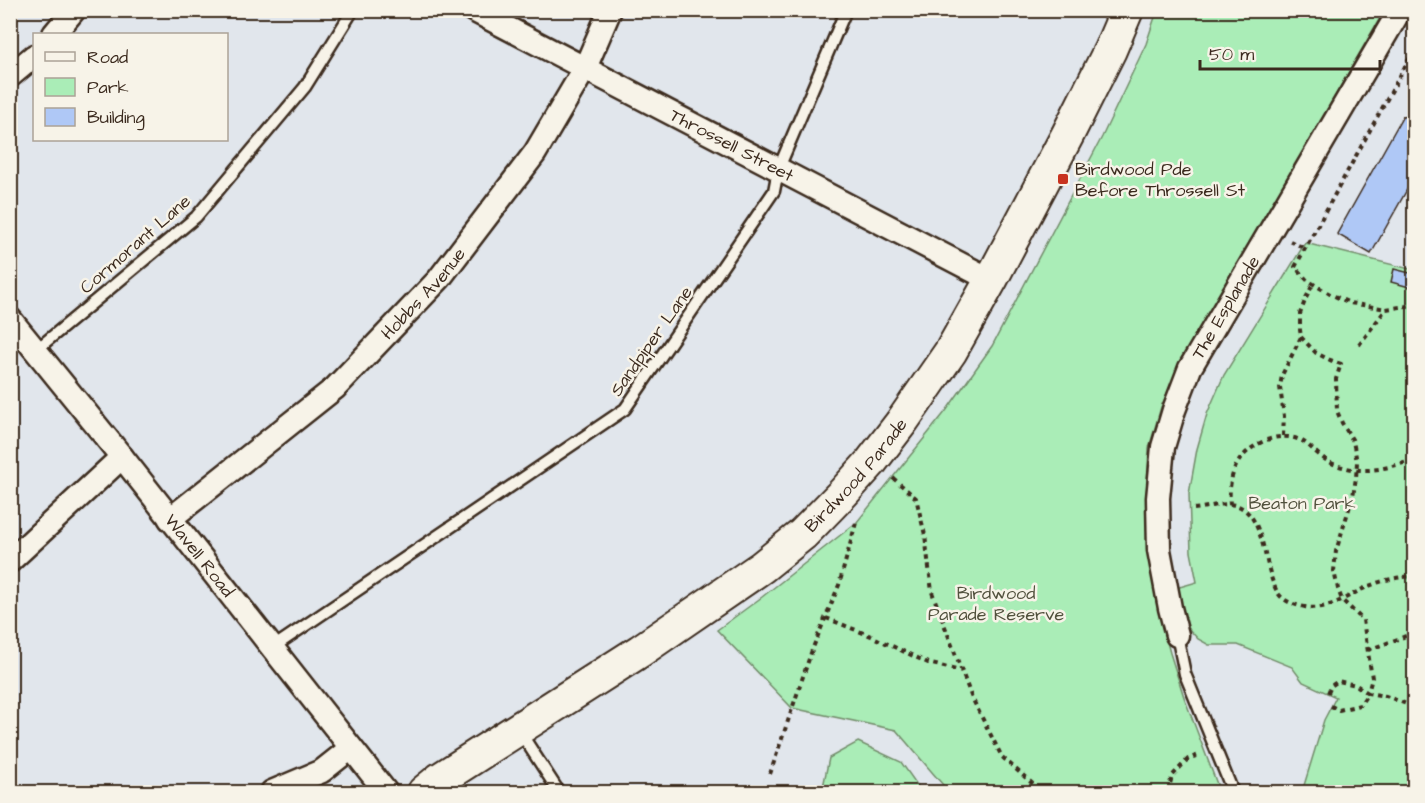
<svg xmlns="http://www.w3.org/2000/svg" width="1425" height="803" viewBox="0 0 1425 803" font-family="'Architects Daughter',sans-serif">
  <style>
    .green { fill: #aaedb7; stroke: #728c6a; stroke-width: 1.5 }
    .building { fill: #afc8f6; stroke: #3b2a1e; stroke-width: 1.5 }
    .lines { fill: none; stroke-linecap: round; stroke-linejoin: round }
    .lane-casing { stroke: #3b2a1e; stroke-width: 15 }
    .street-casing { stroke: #3b2a1e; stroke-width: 27 }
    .secondary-casing { stroke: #3b2a1e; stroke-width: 36 }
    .path { stroke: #3b2a1e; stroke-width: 4; stroke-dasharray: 4.5 4.5; stroke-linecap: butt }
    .lane { stroke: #f7f3e8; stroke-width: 10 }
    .street { stroke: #f7f3e8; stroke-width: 22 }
    .secondary { stroke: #f7f3e8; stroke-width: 32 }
    .poi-dot { fill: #c8321e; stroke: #f7f3e8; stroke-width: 2 }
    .labels { text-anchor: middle; stroke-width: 5; stroke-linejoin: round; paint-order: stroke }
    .street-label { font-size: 18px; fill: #3b2a1e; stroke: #f7f3e8 }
    .poi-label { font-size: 18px; fill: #3b2a1e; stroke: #f7f3e8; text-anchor: start }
    .park-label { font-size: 18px; fill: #51513d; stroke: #f7f3e8 }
  </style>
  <rect width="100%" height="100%" fill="#e1e6ec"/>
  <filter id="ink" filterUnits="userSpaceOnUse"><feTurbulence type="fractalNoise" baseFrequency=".0167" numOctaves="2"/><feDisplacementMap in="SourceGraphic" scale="12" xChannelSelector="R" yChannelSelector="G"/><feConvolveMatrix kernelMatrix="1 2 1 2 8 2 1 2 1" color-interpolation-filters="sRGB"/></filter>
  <g filter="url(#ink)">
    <path class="green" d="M1157,11H1384L1179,366L1161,407L1149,448L1146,500L1149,554L1157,606L1170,653L1184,697L1220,792H949L896,730L792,708L717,630L762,597L857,522L946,411L992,346L1102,137L1146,44Z
      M1305,243L1414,270V792H1302L1324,720L1336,697L1303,682L1292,667L1238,645H1209L1198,639L1188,628L1176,588L1197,582L1191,552L1189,494L1197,449L1207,414L1224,375Z
      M858,742L901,762L922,792H822L829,758Z"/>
    <path class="building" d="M1403,116L1414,123V177L1371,254L1337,234Z
      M1394,269L1414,274L1413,288L1391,282Z"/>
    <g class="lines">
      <g class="lane-casing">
        <path id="lane" d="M36,350L196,217L305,87L353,10
          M1177,635L1185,674L1233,792
          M272,648L625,409L774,191L778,170L846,10
          M520,732L559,792"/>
      </g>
      <g class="street-casing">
        <g id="street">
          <path id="s1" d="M473,10L991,280"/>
          <path d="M54,34L74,10"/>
          <path d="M10,76L34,56"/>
          <path id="s2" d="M10,319L122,457L386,792"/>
          <path id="s3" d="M170,519L335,388L439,279L535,153L585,68L610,10"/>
          <path d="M10,561L122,457"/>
          <path id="s4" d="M1177,635L1170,608L1159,550L1158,498L1163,447L1174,410L1190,368L1400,10"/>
          <path d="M272,792L322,771L351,748"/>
        </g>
      </g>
      <g class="secondary-casing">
        <g id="secondary">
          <path id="s5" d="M424,792L440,779L640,651L762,567L803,534L843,493L871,462L901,423L951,351L991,280L1068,134L1110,50L1127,10"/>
        </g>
      </g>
      <path class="path" d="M1414,50L1295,267L1307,280L1330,294L1350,303L1386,309L1414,305
        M1290,241L1304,248
        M1301,337L1316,353L1330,360L1341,364L1336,379L1337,411L1342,423L1353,441L1357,462L1356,478L1353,496L1336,551L1334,571L1338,589L1342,600L1363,620L1372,678L1368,693L1386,696L1414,707
        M1359,345L1386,309
        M1283,436L1284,416L1280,387L1282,375L1301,337L1300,330V314L1306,298L1313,284
        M893,478L916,498L925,535L932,592L971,696L1002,757L1042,792
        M1230,505C1229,491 1230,477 1237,464C1249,444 1278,430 1300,440C1309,444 1314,452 1322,457C1329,463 1338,466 1347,468C1370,474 1393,466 1414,460
        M1194,509C1207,508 1222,502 1235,505C1266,513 1263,570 1278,593C1284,602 1295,605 1305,607C1330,612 1352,592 1374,584C1387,579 1400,577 1414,576
        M826,618L871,636L928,663L960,671
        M1368,650L1414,633
        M1328,693L1331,686L1338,681L1356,685L1368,693L1360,705L1339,710L1331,706
        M770,774L812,650L839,585L857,519
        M1168,792L1172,776L1188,759L1201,754"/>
      <use href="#lane" class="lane"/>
      <use href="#street" class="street"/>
      <use href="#secondary" class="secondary"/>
    </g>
  </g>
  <rect class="poi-dot" x="1057" y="173" width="12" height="12" rx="3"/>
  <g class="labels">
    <g class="street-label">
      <text dy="6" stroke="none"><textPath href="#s1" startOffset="292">Throssell Street</textPath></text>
      <text transform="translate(135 244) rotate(-41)" y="6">Cormorant Lane</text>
      <text dy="6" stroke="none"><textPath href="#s3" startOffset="340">Hobbs Avenue</textPath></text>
      <text dy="6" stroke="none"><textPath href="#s4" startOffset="344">The Esplanade</textPath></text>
      <text transform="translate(651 341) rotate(-55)" y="6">Sandpiper Lane</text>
      <text dy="6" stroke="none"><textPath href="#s5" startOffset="538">Birdwood Parade</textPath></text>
      <text dy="6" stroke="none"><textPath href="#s2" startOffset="303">Wavell Road</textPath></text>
    </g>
    <g class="poi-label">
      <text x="1075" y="175">Birdwood Pde<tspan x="1075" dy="21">Before Throssell St</tspan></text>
    </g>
    <g class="park-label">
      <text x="1302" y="509">Beaton Park</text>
      <text x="996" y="599">Birdwood<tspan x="996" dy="21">Parade Reserve</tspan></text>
    </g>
  </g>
  <rect width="1425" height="803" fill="none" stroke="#f7f3e8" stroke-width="36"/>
  <rect x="18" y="18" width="1389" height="767" fill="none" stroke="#3b2a1e" stroke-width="2" filter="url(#ink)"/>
  <rect x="33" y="33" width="195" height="108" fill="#f7f3e8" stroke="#aca397" stroke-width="1.5"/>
  <rect x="45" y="52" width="30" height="9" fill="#f7f3e8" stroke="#aca397" stroke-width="1.5"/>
  <text x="87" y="63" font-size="18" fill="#3b2a1e">Road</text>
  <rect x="45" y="78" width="30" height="18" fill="#aaedb7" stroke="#aca397" stroke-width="1.5"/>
  <text x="87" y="93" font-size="18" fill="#3b2a1e">Park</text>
  <rect x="45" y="108" width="30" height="18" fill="#afc8f6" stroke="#aca397" stroke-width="1.5"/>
  <text x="87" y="123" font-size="18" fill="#3b2a1e">Building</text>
  <path d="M1200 60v9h180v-9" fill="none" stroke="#3b2a1e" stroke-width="3"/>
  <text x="1209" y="60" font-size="18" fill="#3b2a1e" stroke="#f7f3e8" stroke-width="4.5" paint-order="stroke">50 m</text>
</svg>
